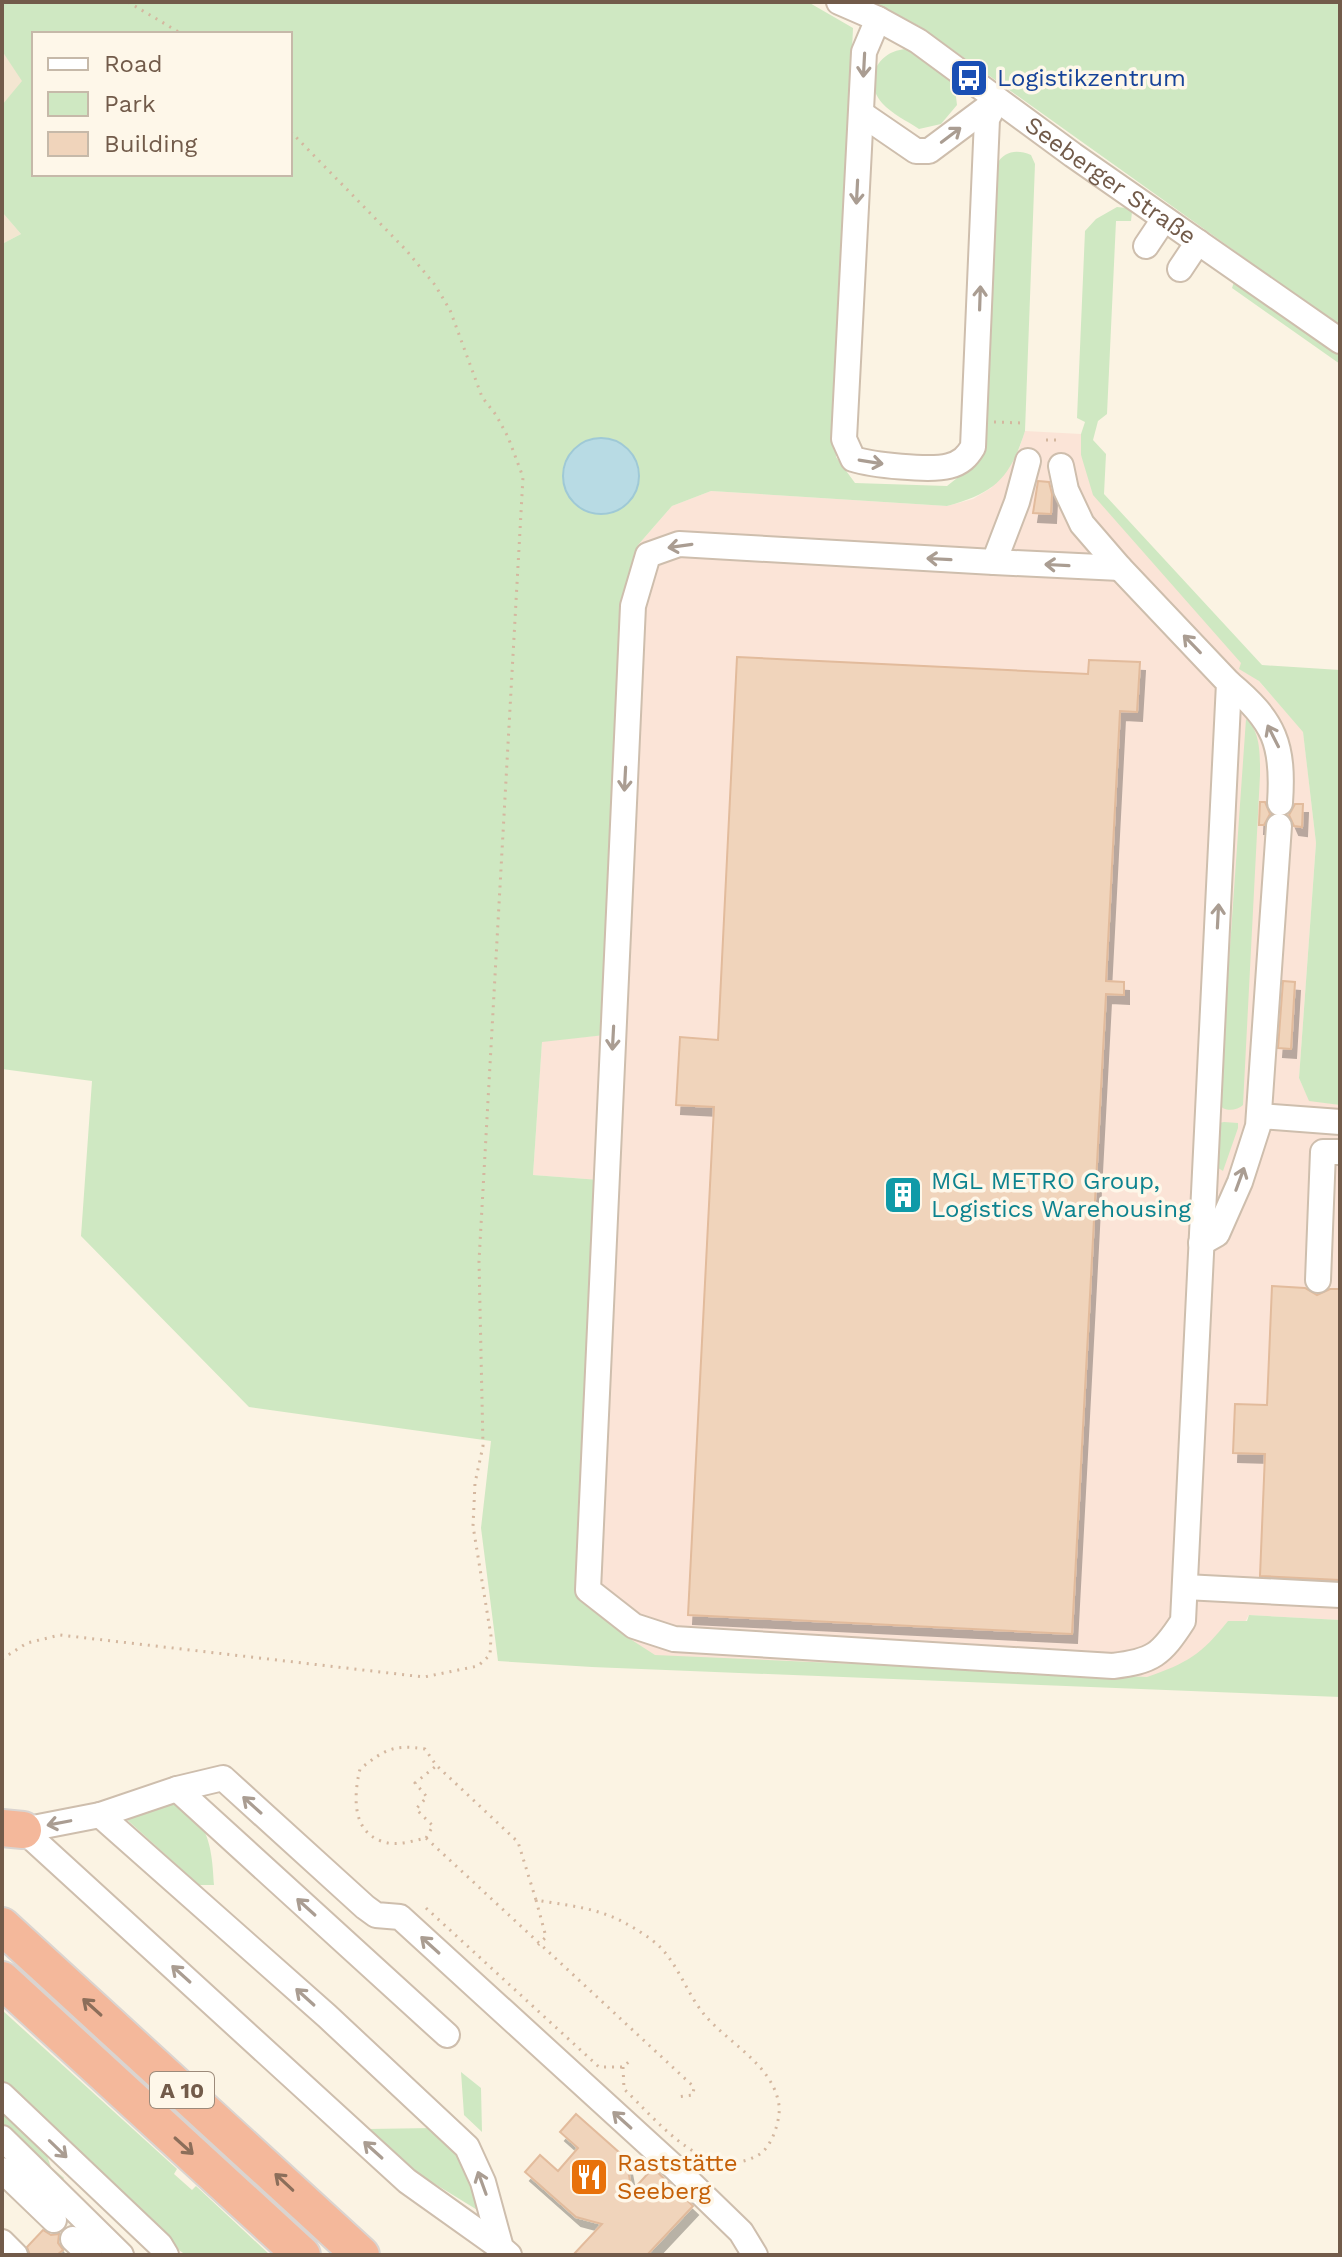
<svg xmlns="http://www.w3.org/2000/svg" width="1342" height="2257" viewBox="0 0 1342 2257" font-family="'Work Sans',sans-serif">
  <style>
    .residential { fill: #f3e6d1 }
    .commercial { fill: #fbe4d7 }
    .green { fill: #cfe8c2; fill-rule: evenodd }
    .water { fill: #b8dbe4; stroke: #9fc9d6; stroke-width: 2 }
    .building { fill: #f0d4bb; stroke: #e2bb9c; stroke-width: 2; filter: url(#shadow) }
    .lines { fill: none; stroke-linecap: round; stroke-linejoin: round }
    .minor-casing { stroke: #cebead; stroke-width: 28 }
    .highway-casing { stroke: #dad4d0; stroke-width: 40 }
    .path { stroke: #d4b79f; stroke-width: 3; stroke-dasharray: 2 6; stroke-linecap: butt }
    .minor { stroke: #fff; stroke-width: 24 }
    .highway { stroke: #f4b89b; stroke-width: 36 }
    .oneway { stroke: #aa9d92 }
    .oneway2 { stroke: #8c6e5a }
    .labels { text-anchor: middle; stroke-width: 7; stroke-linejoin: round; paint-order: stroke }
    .shield { fill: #fef7e9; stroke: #9c8a7a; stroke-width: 2 }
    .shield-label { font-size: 22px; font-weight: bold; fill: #725b4a }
    .transit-label { font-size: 24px; fill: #164399; stroke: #fef7e9; text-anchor: start }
    .street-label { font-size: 24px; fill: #725b4a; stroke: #fef7e9 }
    .culture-label { font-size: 24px; fill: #0d838f; stroke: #fef7e9; text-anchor: start }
    .food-label { font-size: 24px; fill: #c56008; stroke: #fef7e9; text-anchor: start }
  </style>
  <defs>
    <filter id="shadow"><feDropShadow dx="5" dy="9" stdDeviation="0" flood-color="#0004"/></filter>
  </defs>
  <rect width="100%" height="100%" fill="#fbf3e3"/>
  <path class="residential" d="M2,51L23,81L2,105Z
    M2,212L21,234L2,244Z"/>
  <path class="commercial" d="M1025,431L1081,434V455L1105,508L1303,731L1316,843L1299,1078L1309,1100L1340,1105V1620L1249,1615L1205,1691L660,1667L582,1595L600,1180L533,1175L542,1041L605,1035L629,579L638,545L672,506L711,491L947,506L973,499L991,488L1018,452Z"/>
  <path class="green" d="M2,2H808L853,28L835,433L836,457L855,483L947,486L971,467L997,164C1004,151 1017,149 1031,155L1035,164L1025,431C1010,478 995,493 947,506L711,491L672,506L638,545L629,579L605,1035L542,1042L533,1175L600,1180L582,1595L624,1635L655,1655L1147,1677C1187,1663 1201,1655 1228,1621H1247L1249,1615L1340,1620V1697L592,1667L498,1661L481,1528L491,1441L249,1407L81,1236L92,1081L2,1069V244L21,234L2,212V105L22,81L2,51ZM34,34H290V174H34Z
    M874,2H1340V326L921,27Z
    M907,49L913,50L954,80L957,105L941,124L919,129C907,121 892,114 882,103C862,80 878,50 907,49Z
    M1117,207L1127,208L1132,212L1131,221H1116L1107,414L1098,421L1093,440L1106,454L1104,494L1262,665L1340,670V1105L1309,1101L1299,1078L1316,843L1303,732L1259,681L1239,669L1241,663L1093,495L1081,455V434L1085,422L1077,418L1085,231L1096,219Z
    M1235,279L1340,351V364L1232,288Z
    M1246,719C1261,731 1260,757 1260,775L1243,1105C1237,1111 1223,1112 1219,1104Z
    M1224,1122L1238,1123V1128L1223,1171L1215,1166L1219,1123Z
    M165,1802C209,1812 212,1847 214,1885H199L124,1817Z
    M2,2010L177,2169L174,2174L192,2190L196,2186L270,2255H186L170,2244L2,2084Z
    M461,2072L481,2088L482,2132L464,2115Z
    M2,2105L42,2142L51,2167L64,2178L61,2183L2,2127Z
    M433,2128L464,2157L479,2211L422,2176L368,2129Z"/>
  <path class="water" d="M563 476a38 38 0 1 1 76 0a38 38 0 1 1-76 0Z"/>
  <path class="building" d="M1038,481L1049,482L1052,494L1051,514L1033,513Z
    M737,657L1088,674L1089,660L1140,662L1137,712L1120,711L1106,981L1124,982V995L1106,994L1072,1634L688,1615L714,1107L676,1105L680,1037L718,1040Z
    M1260,802H1265L1270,814L1264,825H1259Z
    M1295,804H1303L1302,827L1294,826L1289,815Z
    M1283,981L1295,982L1291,1049L1278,1048Z
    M1272,1286L1305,1288L1317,1295L1330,1289H1340V1580L1260,1576L1265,1454L1233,1453L1235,1404L1267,1405Z
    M576,2114L621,2154L627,2165L632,2191L653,2168L693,2206L647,2255H573L602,2224L576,2217L525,2172L540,2155L558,2171L578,2148L560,2132Z
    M43,2230L51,2235L59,2234L58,2243L63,2250L57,2255H30L27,2247Z"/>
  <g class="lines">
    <g class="minor-casing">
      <g id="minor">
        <path id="s1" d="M839,2L878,19L918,41L1073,155L1340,341"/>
        <path d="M878,19L864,52L844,439L853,459C872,465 930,471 949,466C961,463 967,457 973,447L987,119L997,100"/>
        <path d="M862,114L916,151H929L996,101"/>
        <path d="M1146,246L1164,219"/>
        <path d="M1180,269L1198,242"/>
        <path d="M1028,461L1017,502L994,562L679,544L648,555L633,606L588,1590L634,1626L674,1639L1113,1666C1153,1661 1161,1655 1183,1621L1229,683L1120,568L1082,524L1066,490L1061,466"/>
        <path d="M994,562L1120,568"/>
        <path d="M1229,683C1275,721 1284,745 1280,803"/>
        <path d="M1259,1116L1340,1122"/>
        <path d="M1201,1243L1217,1234L1240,1182L1258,1126L1279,826"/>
        <path d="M1318,1280L1323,1152H1340"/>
        <path d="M1185,1587L1340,1595"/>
        <path d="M177,1789L447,2035"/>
        <path d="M100,1815L177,1789L223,1778L365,1907L376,1915L400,1917L675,2168L741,2232L755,2255"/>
        <path d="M23,1830L100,1815L327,2016L467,2147L483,2182L501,2248L509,2255"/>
        <path d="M23,1830L407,2181L501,2248"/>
        <path d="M2,2095L160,2245L166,2255"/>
        <path d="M2,2138L121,2255"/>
        <path d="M2,2170L54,2220"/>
        <path d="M73,2239L90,2255"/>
        <path d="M2,2242L15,2255"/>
      </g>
    </g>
    <g class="highway-casing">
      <path id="highway" d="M2,1828L23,1830
        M2,1926L361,2255
        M2,1980L302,2255"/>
    </g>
    <path class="path" d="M128,2L182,34
      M994,422L1022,423
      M1046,440H1060
      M2,1659L27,1643L60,1635L424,1677L478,1666L490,1655L491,1636L473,1526L475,1483L483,1446L479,1261L523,477L508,437L496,415L482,397L450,310L435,285L406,250L290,131
      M426,1838L433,1826L416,1809L427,1797L415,1783L436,1766
      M536,1900L546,1937L538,1945
      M426,1908L599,2067H623L632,2059
      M623,2067L624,2089C659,2122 707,2186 760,2154C772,2146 781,2119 779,2105C773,2064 727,2043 703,2013C687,1993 678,1965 660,1947C651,1938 636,1929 625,1923C599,1908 565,1905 536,1900L518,1842L436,1765L425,1749C393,1744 384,1750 360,1769C354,1794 351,1830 381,1841C395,1847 412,1841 426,1838L694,2087L693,2095L676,2097"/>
    <use href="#minor" class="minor"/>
    <use href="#highway" class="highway"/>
  </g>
  <defs><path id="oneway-shaft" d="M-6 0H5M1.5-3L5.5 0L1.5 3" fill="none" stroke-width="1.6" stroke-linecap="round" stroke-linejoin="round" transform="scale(2)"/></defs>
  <g class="oneway">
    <use href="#oneway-shaft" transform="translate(864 65) rotate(93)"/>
    <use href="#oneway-shaft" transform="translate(951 135) rotate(-37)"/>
    <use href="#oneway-shaft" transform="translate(857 192) rotate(93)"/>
    <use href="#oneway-shaft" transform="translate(980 298) rotate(-88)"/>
    <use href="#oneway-shaft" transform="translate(871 462) rotate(9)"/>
    <use href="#oneway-shaft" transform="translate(680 546) rotate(172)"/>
    <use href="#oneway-shaft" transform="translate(939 559) rotate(-177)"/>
    <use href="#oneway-shaft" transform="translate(1057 565) rotate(-177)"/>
    <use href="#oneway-shaft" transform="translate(1192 644) rotate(-134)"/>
    <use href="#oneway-shaft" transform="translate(1273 736) rotate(-117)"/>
    <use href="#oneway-shaft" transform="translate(625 779) rotate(93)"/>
    <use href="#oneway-shaft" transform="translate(1218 916) rotate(-87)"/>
    <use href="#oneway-shaft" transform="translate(613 1038) rotate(93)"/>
    <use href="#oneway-shaft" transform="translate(1240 1179) rotate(-70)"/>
    <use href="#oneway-shaft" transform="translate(252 1805) rotate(-138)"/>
    <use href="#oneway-shaft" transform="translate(59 1823) rotate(169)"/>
    <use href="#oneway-shaft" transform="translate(306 1907) rotate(-138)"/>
    <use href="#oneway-shaft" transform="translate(430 1945) rotate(-138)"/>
    <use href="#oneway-shaft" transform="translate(181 1974) rotate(-138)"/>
    <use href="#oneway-shaft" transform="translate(305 1997) rotate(-138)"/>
    <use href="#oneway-shaft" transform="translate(622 2120) rotate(-138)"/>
    <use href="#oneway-shaft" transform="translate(58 2149) rotate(44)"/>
    <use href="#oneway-shaft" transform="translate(373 2150) rotate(-138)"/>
    <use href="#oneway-shaft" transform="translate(482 2183) rotate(-110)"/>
  </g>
  <g class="oneway2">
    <use href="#oneway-shaft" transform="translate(92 2007) rotate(-138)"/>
    <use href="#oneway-shaft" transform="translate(184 2146) rotate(42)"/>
    <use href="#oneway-shaft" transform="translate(284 2182) rotate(-137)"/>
  </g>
  <defs>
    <g id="bus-square" transform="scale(2)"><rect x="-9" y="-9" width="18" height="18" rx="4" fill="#1a4fb4" stroke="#fef7e9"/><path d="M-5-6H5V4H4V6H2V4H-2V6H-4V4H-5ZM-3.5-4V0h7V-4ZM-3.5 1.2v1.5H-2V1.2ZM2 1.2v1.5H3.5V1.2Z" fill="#fff"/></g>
    <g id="building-square" transform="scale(2)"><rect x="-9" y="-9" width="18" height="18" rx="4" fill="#0f9aa8" stroke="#fef7e9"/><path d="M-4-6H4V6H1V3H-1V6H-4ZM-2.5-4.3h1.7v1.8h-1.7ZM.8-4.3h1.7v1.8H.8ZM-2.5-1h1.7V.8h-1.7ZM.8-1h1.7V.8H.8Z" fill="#fff"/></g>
    <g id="restaurant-square" transform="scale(2)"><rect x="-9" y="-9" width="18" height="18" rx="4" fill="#e8710a" stroke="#fef7e9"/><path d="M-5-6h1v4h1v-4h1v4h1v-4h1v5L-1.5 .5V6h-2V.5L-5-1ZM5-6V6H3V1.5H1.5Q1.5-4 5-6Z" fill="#fff"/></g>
  </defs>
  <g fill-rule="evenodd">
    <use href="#bus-square" x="969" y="78"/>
    <use href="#building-square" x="903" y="1195"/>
    <use href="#restaurant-square" x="589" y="2177"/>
  </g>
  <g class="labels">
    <rect class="shield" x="150" y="2072" width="64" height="36" rx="6"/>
    <g class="shield-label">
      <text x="182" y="2098">A 10</text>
    </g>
    <g class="transit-label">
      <text x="997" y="86">Logistikzentrum</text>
    </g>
    <g class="street-label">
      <text dy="8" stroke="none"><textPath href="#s1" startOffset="326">Seeberger Straße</textPath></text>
    </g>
    <g class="culture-label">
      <text x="931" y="1189">MGL METRO Group,<tspan x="931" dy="28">Logistics Warehousing</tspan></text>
    </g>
    <g class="food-label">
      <text x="617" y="2171">Raststätte<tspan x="617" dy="28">Seeberg</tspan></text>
    </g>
  </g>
  <rect width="1342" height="2257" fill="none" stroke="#725b4a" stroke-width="8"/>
  <rect x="32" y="32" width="260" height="144" fill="#fef7e9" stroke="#c6b9a9" stroke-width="2"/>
  <rect x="48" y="58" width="40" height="12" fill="#ffffff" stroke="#c6b9a9" stroke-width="2"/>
  <text x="104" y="72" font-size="24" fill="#725b4a">Road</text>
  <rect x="48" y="92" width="40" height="24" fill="#cfe8c2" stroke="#c6b9a9" stroke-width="2"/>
  <text x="104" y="112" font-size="24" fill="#725b4a">Park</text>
  <rect x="48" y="132" width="40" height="24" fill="#f0d4bb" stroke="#c6b9a9" stroke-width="2"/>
  <text x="104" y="152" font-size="24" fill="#725b4a">Building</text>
</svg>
